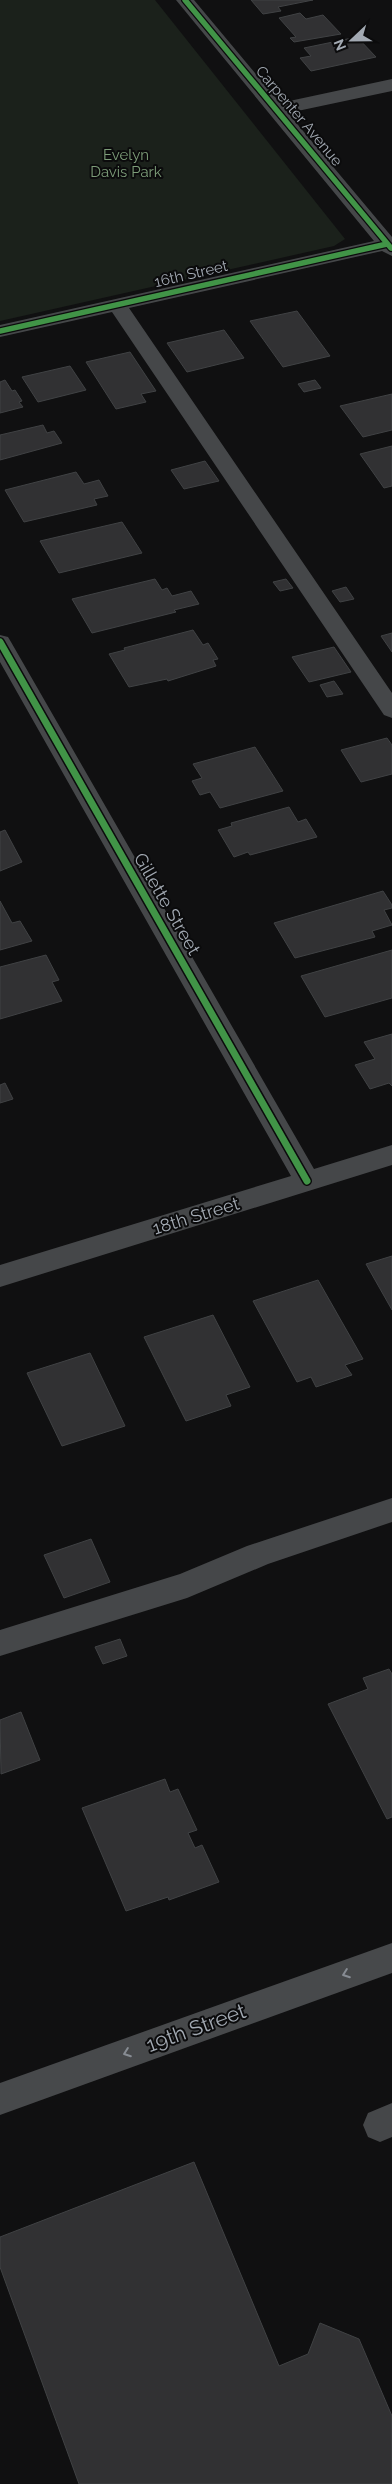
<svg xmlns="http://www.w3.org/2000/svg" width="392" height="2484" viewBox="0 0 392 2484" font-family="Raleway,sans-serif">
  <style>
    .green { fill: #1b211b }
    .building { fill: #313133; stroke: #404244 }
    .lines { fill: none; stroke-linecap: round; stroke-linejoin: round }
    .minor { fill: #454749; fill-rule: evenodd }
    .major { fill: #47494b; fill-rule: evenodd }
    .cycleway-far1-casing { stroke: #0b0b0c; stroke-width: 8 }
    .cycleway-casing { stroke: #0b0b0c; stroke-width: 10 }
    .cycleway-far1 { stroke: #419447; stroke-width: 5.5 }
    .cycleway { stroke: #419447; stroke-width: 7 }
    .oneway { stroke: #878c93 }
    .labels { text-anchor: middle; stroke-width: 4; stroke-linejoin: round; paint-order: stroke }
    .far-street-label { font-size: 15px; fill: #a2a9b2; stroke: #0b0b0c }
    .far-park-label { font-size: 15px; fill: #7d9d79; stroke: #0b0b0c }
    .street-label { font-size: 18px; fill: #a2a9b2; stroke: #0b0b0c }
    .near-street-label { font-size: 21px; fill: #a2a9b2; stroke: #0b0b0c }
  </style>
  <rect width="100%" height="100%" fill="#101011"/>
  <path class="green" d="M0,0H155L345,239L334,246L0,321Z"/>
  <path class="building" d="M251,0H313L278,7L281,11L263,14Z
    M300,13L306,19L323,15L341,34L294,42L290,38L296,37L279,18Z
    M357,37L376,57L311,71L300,58L311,56L304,48Z
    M297,311L330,356L283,367L250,321Z
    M224,330L244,358L187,372L167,343Z
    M130,352L156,391L141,394L146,402L116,409L86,362Z
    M70,366L86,390L38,402L22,377Z
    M5,380L12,391L15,390L22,401L19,402L23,407L0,413V382Z
    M315,380L321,388L304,392L298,384Z
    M392,394V430L363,437L340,406Z
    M43,425L47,433L54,431L62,443L0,460V435Z
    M392,446V486L384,488L360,454Z
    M205,461L219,481L184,489L171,470Z
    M76,472L84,484L99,480L108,496L94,499L97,505L24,522L5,490Z
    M122,522L142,553L59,573L40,541Z
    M155,579L162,590L167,588L172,596L191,591L199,604L174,610L176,612L92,633L72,599Z
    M286,579L293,588L280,591L273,582Z
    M346,587L354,599L340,602L332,591Z
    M193,630L203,645L208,643L218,659L213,660L216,666L168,681L167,679L129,687L109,654L125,650L124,648Z
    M392,633V652L381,636Z
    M334,647L351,672L309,682L292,657Z
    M334,681L343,694L327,697L320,685Z
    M387,738L392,745V774L361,782L341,750Z
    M255,747L283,791L220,808L210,792L200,795L192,781L202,778L193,764Z
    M289,807L298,822L306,819L317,837L250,855L248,852L234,857L218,830L232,826L231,823Z
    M5,830L22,862L0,871V832Z
    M383,891L392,905V908L384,910L392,925L372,931L375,937L295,958L274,923Z
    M0,901L12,923L20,921L32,941L0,950Z
    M392,950V998L325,1017L301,976Z
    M46,955L59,980L52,982L62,1001L0,1019V967Z
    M392,1034V1086L389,1083L370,1089L355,1065L375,1059L364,1042Z
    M5,1083L13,1099L0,1103V1085Z
    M392,1256V1310L366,1264Z
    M318,1280L363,1359L345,1365L352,1375L316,1387L311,1377L297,1382L253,1301Z
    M213,1315L250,1387L226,1395L231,1406L186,1421L144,1337Z
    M90,1353L125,1426L62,1446L27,1373Z
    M91,1539L110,1582L64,1598L44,1555Z
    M120,1639L127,1656L103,1664L95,1647Z
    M389,1669L392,1674V1817L387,1819L328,1704L368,1689L363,1678Z
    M21,1712L40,1760L1,1774L0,1720Z
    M165,1779L170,1792L178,1789L197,1830L188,1833L195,1848L202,1845L219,1882L169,1900L168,1897L126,1911L82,1808Z
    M194,2162L279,2366L308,2354L320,2323L359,2339L392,2416V2484H79L0,2267V2237Z"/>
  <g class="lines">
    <path class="minor" d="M176,0H194L280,103L392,79V91L288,113L392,237V256L382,251L129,308L392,693V718L384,715L112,312L0,337V325L374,241Z
      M0,635L8,637L11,642L314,1169L392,1145V1165L0,1287V1265L291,1176L0,662Z
      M392,1498V1522L268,1564L187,1598L0,1656V1630L180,1574L247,1546Z
      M392,2103V2137L380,2142L368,2137L363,2125L368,2113Z"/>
    <path class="major" d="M392,1943V1973L0,2115V2083Z"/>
    <g class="cycleway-far1-casing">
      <path id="cycleway-far1" d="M185,0L391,248
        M0,331L387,244"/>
    </g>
    <g class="cycleway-casing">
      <path id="cycleway" d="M0,642L307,1181"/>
    </g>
    <use href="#cycleway-far1" class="cycleway-far1"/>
    <use href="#cycleway" class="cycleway"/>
  </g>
  <defs><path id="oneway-chevron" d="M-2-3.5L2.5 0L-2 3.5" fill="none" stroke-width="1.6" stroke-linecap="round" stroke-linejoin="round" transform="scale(1.25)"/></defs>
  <g class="oneway">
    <use href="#oneway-chevron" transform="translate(346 1974) rotate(160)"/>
    <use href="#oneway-chevron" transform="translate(127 2053) rotate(160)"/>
  </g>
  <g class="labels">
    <g class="far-street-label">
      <text transform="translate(299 116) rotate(50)" y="5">Carpenter Avenue</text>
      <text transform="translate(191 274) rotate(-13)" y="5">16th Street</text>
    </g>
    <g class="far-park-label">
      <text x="126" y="160">Evelyn<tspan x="126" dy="17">Davis Park</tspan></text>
    </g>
    <g class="street-label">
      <text transform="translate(167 904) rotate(60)" y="6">Gillette Street</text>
      <text transform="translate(196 1216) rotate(-17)" y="6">18th Street</text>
    </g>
    <g class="near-street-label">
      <text transform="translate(196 2028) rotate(-20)" y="7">19th Street</text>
    </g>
  </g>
  <g transform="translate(352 40) rotate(248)" stroke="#0b0b0c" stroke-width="4" paint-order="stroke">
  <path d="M0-4L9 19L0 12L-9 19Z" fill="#a2a9b2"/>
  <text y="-8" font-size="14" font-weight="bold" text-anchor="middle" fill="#a2a9b2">N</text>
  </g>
</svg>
